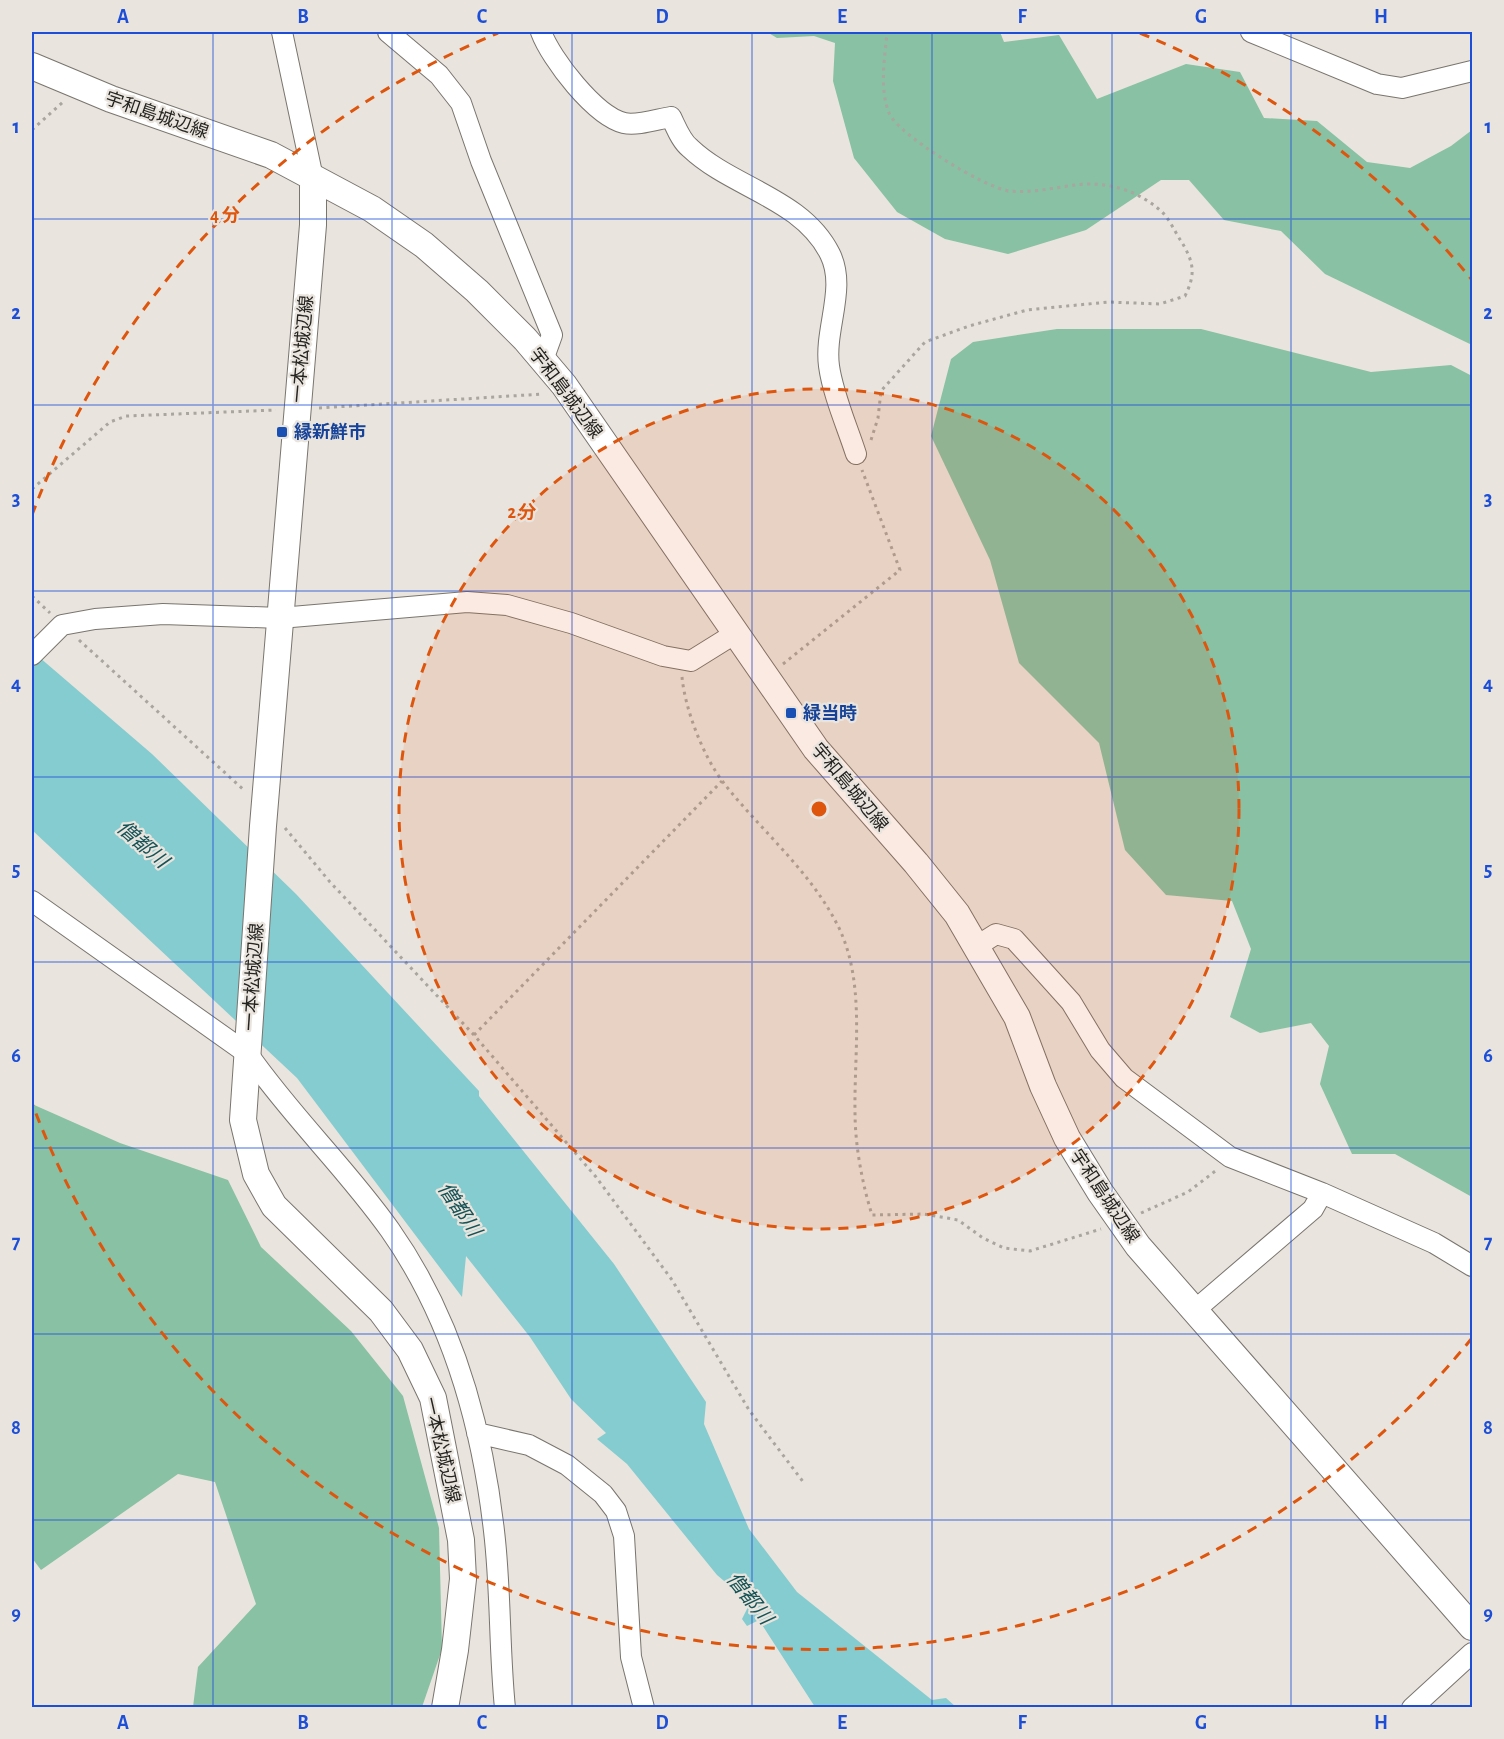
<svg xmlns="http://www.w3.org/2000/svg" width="1504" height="1739" viewBox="0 0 1504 1739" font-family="'Alegreya Sans','Noto Sans JP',sans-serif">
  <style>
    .green { fill: #88c1a4 }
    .water { fill: #84ccd0 }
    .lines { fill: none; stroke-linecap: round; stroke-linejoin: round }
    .minor-casing { stroke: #79756e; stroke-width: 22 }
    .major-casing { stroke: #79756e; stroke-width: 28 }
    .path { stroke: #a9a59f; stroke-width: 3; stroke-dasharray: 3 4.5; stroke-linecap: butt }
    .minor { stroke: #fff; stroke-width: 20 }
    .major { stroke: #fff; stroke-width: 26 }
    .grid { fill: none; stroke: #1d4ed8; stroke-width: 1.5; stroke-opacity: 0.55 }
    .ring { fill: none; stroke: #de560d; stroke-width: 3; stroke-dasharray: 10 8 }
    .transit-dot { fill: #1a4fb4; stroke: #e9e4dd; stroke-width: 2 }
    .labels { text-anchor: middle; stroke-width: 4.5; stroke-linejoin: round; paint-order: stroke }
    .street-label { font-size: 18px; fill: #242320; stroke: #e9e4dd }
    .transit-label { font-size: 18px; font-weight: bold; fill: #164399; stroke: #e9e4dd; text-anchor: start }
    .water-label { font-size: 20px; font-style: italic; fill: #155357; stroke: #e9e4dd }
    .centre { fill: #de560d; stroke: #e9e4dd; stroke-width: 3 }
    .ring-label { font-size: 18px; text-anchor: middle; font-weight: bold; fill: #de560d; stroke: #e9e4dd; stroke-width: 4.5; stroke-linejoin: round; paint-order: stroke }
    .neatline { fill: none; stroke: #1d4ed8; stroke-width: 2 }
    .grid-label { font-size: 20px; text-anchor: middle; font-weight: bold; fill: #1d4ed8 }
  </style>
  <rect width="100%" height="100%" fill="#e9e4dd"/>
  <path class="green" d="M767,32H1000L1004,42L1059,35L1097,99L1186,64L1240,72L1264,118L1317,121L1367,162L1410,168L1451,146L1472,130V345L1325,274L1281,231L1224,220L1189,180H1161L1086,230L1008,254L945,239L897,212L854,158L833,81L835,43L814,36L777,38Z
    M1057,329H1201L1371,372L1451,365L1472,376V1197L1395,1154H1352L1320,1084L1329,1046L1311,1023L1260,1033L1230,1017L1251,949L1232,901L1166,895L1125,850L1099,743L1019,663L990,560L931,436L951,359L973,342Z
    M32,1104L120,1143L228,1180L261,1247L351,1331L403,1396L439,1528L442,1649L422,1707H193L198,1667L256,1604L215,1482L178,1474L41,1570L32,1558Z"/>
  <path class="water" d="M32,651L152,754L296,894L479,1091V1096L614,1264L706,1402L704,1424L749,1529L797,1592L932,1700L946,1698L956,1707H815L759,1620L747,1626L742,1619L750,1603L717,1575L627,1464L597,1439L606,1433L571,1399L530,1337L466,1256L462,1297L297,1078L32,830Z"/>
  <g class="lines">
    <g class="minor-casing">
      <path id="minor" d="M282,32L313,178
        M388,32L439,75L461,103L481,161L552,335L543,360
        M541,32C551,59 595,116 624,123C637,126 658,119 671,117C676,127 681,141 690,148C732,188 802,198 830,254C847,288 824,329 829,366C833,395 847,426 856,454
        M1251,32L1377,84L1402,88L1472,71
        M32,655L62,625L95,619L163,614L280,618L467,602L507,605L571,623L663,656L691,661L736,633
        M32,901L248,1054C291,1116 347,1169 390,1230C452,1318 482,1425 494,1531C501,1589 499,1649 505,1708
        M977,946L996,934L1014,939L1071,1002L1100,1050L1124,1078L1230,1157L1322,1193L1434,1243L1472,1266
        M1195,1310L1313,1209L1322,1193
        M477,1433L529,1445L567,1465L603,1494L616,1511L624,1536L631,1657L644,1708
        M1412,1708L1472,1653"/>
    </g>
    <g class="major-casing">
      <path id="major" d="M32,66L111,99L271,155L372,209L424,245L477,291L525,339L564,385L816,749L916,863L957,914L1017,1017L1043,1086L1067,1138L1100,1192L1138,1246L1472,1627
        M313,178V225L263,826L243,1120L256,1174L274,1206L381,1311L410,1350L433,1398L461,1540L463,1579L455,1650L445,1708"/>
    </g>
    <path class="path" d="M32,130L64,101
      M319,408L543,394
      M871,440L878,418L881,391L925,342L969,326L1027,310L1108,302L1160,304L1185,296C1196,274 1194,262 1181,241C1175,232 1169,218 1161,211C1135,188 1102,180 1068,186C1048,189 1029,193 1009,191C985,188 898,135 889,113C879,87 885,58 887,32
      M32,489L110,422L126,416L276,410
      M32,596L50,613
      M79,640L245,791
      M783,664L900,570L862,470
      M682,677C685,709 703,756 723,782C760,830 808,868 837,924C866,980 854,1050 855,1112C855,1145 862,1183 872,1215L924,1214L958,1220L983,1238L1004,1248L1030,1251L1101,1229
      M285,828L330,882L474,1035L596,1177L672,1280L749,1410L804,1483
      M474,1035L722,781
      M1141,1213L1188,1192L1218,1169"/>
    <use href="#minor" class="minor"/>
    <use href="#major" class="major"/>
  </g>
  <path class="grid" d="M213,32V1708M392,32V1708M572,32V1708M752,32V1708M932,32V1708M1112,32V1708M1291,32V1708M32,219H1472M32,405H1472M32,591H1472M32,777H1472M32,962H1472M32,1148H1472M32,1334H1472M32,1520H1472"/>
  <circle cx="819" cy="809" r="420" fill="#de560d" fill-opacity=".12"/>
  <g class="ring">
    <circle cx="819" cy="809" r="420"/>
    <path d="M1472 1338A840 840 0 0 1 32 1103M32 515A840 840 0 0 1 498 33M1140 33A840 840 0 0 1 1472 280"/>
  </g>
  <g class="transit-dot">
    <rect x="276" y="426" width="12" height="12" rx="3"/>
    <rect x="785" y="707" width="12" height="12" rx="3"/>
  </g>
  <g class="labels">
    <g class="street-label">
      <text transform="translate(157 115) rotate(19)" y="6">宇和島城辺線</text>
      <text transform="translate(302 349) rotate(-85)" y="6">一本松城辺線</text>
      <text transform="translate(566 393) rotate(53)" y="6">宇和島城辺線</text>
      <text transform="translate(850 787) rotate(50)" y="6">宇和島城辺線</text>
      <text transform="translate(253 977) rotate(-86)" y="6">一本松城辺線</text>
      <text transform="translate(1105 1196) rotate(56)" y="6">宇和島城辺線</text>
      <text transform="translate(442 1450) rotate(77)" y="6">一本松城辺線</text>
    </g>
    <g class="transit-label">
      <text x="294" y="438">縁新鮮市</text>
      <text x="803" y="719">緑当時</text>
    </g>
    <g class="water-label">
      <text transform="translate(143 844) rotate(41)" y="7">僧都川</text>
      <text transform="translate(460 1209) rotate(56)" y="7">僧都川</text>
      <text transform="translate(750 1598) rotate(51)" y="7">僧都川</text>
    </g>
  </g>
  <circle cx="819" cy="809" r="9" class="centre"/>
  <g class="ring-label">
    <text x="225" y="221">4 分</text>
    <text x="522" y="518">2 分</text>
  </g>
  <rect width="1504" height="1739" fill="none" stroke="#e9e4dd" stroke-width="66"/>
  <rect x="33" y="33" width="1438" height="1673" class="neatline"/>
  <g class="grid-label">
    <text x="123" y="23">A</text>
    <text x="303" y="23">B</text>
    <text x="482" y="23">C</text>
    <text x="662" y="23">D</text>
    <text x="842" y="23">E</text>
    <text x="1022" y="23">F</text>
    <text x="1201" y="23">G</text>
    <text x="1381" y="23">H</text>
    <text x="16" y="133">1</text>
    <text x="1488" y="133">1</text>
    <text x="16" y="319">2</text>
    <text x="1488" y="319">2</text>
    <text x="16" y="505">3</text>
    <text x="1488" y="505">3</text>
    <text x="16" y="690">4</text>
    <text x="1488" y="690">4</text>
    <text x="16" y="876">5</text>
    <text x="1488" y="876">5</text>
    <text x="16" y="1062">6</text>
    <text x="1488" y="1062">6</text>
    <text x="16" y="1248">7</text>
    <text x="1488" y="1248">7</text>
    <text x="16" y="1434">8</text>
    <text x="1488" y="1434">8</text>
    <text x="16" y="1620">9</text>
    <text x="1488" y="1620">9</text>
    <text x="123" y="1729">A</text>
    <text x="303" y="1729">B</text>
    <text x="482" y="1729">C</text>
    <text x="662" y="1729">D</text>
    <text x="842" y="1729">E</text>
    <text x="1022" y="1729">F</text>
    <text x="1201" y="1729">G</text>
    <text x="1381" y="1729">H</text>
  </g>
</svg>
